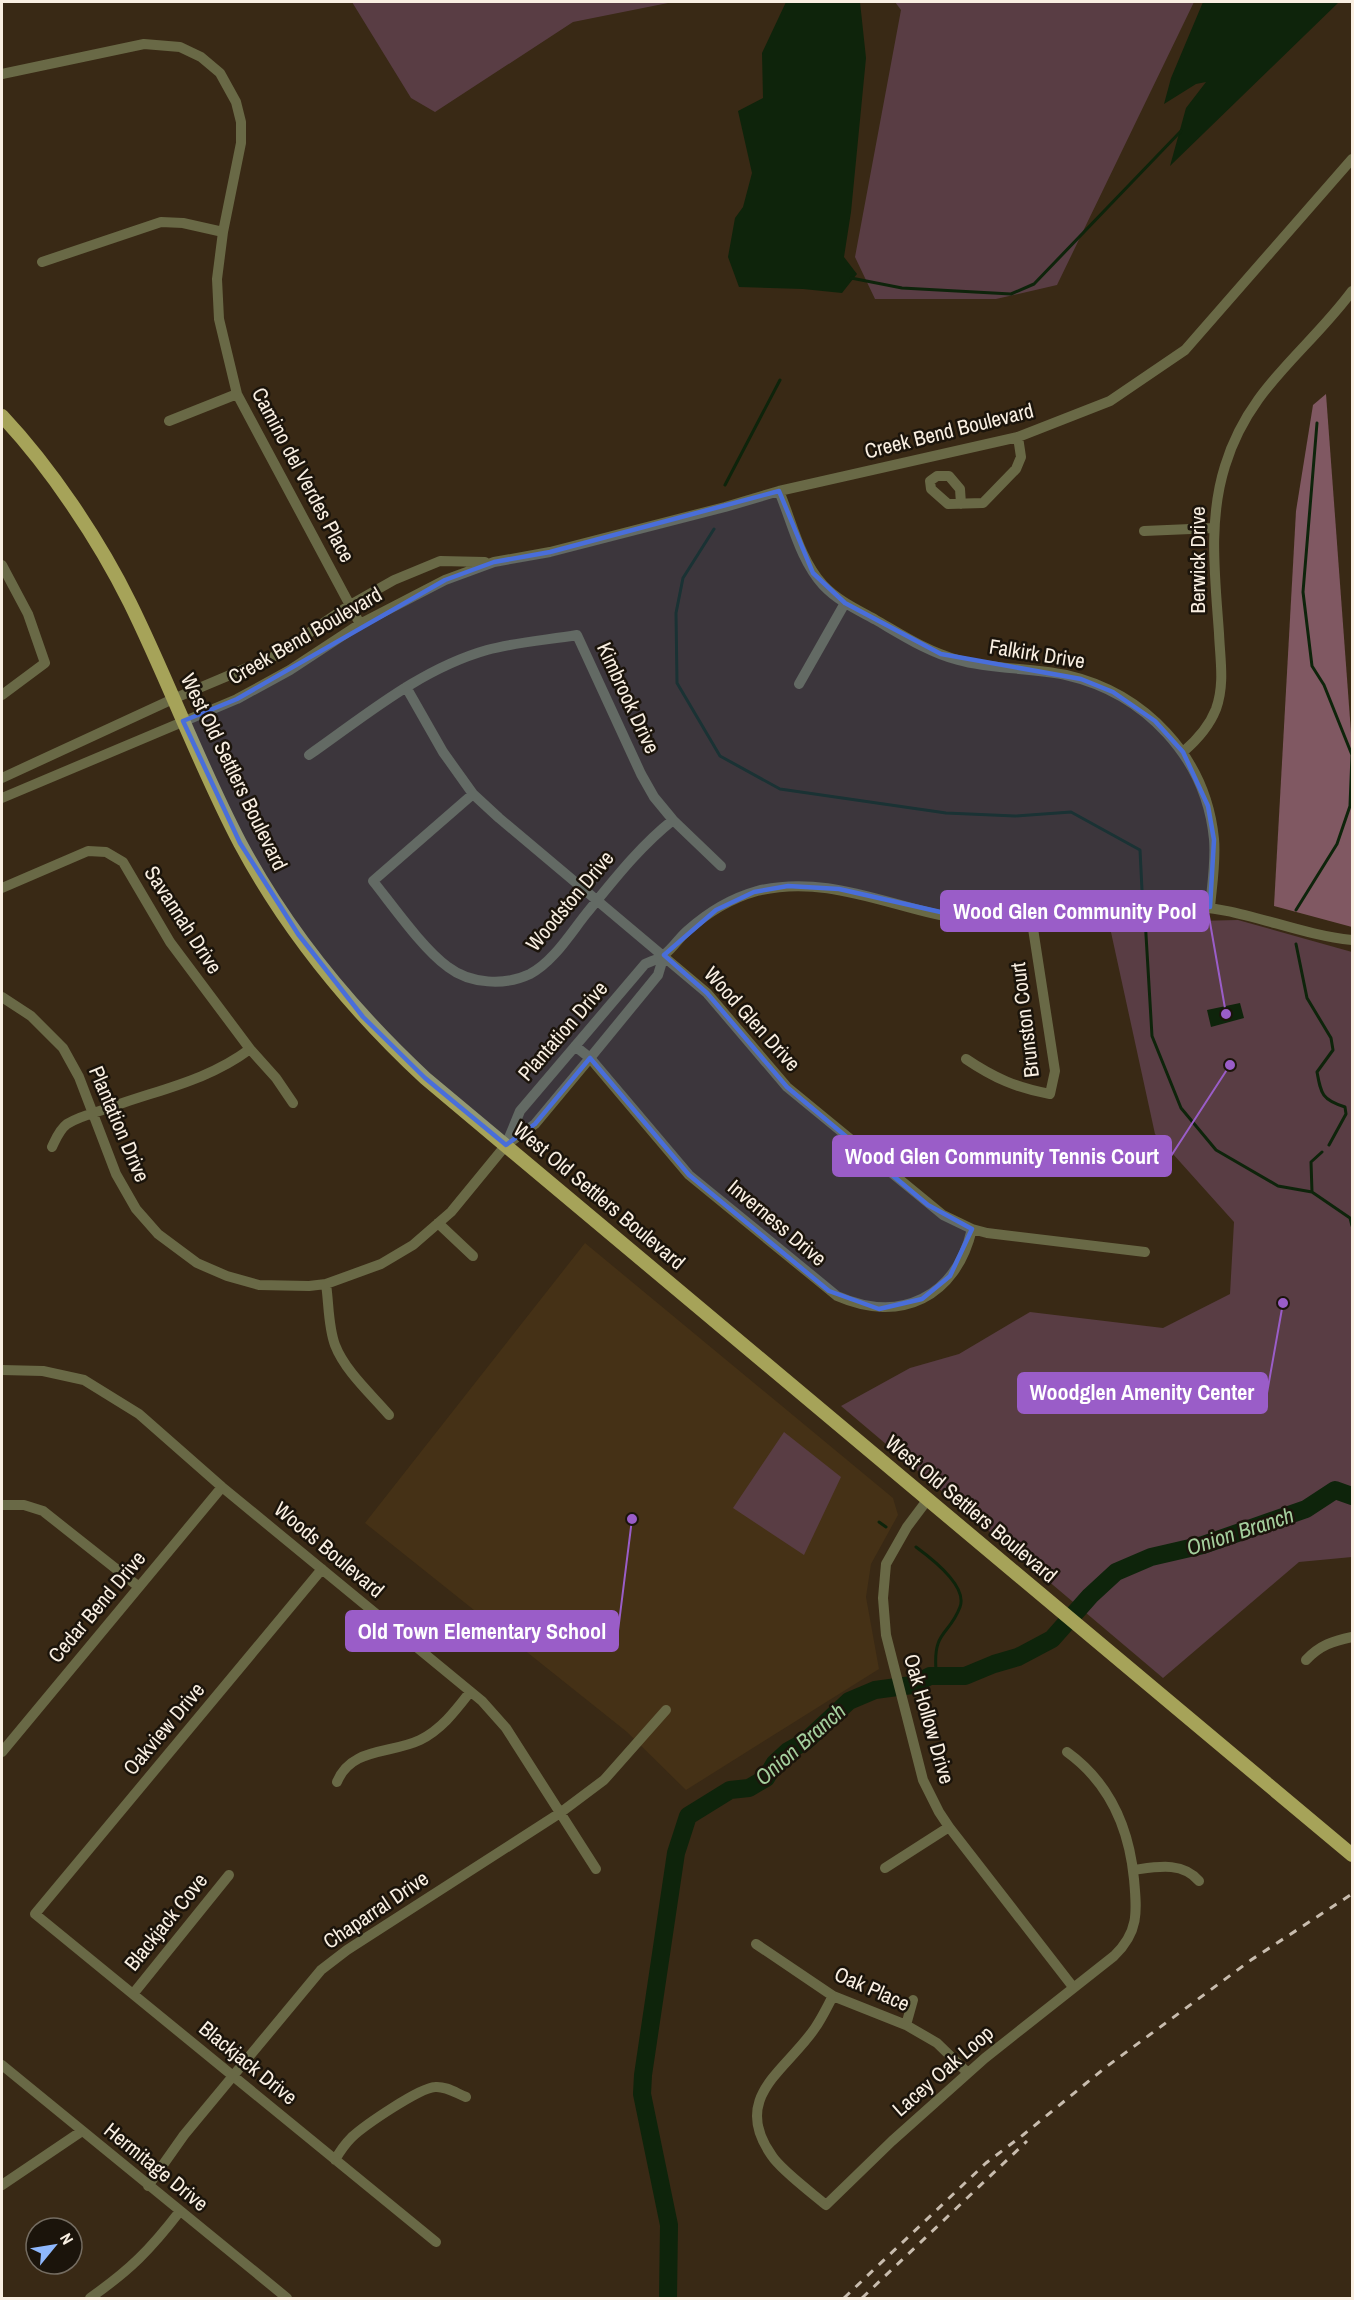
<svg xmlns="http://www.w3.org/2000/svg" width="1354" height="2300" viewBox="0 0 1354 2300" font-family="'Archivo Narrow',sans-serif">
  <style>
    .built { fill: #453116 }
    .green { fill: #593d44 }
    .forest { fill: #805862 }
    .water { fill: #0e240b }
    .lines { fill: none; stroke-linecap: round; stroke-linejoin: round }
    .stream { stroke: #0e240b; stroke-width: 3 }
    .river { stroke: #0e240b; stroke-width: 18 }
    .minor { stroke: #696946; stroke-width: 10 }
    .major { stroke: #a6a359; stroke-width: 14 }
    .rail { stroke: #c8bcae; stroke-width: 3; stroke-dasharray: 8 8; stroke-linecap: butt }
    .marked { fill: #496eda; fill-opacity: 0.2; stroke: #496eda; stroke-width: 4.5; stroke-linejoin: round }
    .labels { text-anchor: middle; stroke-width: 5; stroke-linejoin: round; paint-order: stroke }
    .street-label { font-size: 21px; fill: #f9efe2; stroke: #1b140b }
    .water-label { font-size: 22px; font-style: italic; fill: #a4cf9d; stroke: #1b140b }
    .leader { fill: none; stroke: #9a5dc8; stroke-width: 2 }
    .callout-dot { fill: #9a5dc8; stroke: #1b140b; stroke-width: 2 }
    .callout { fill: #9a5dc8; stroke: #9a5dc8; stroke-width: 2 }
    .callout-label { font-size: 22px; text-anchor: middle; font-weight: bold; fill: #fff }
  </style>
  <rect width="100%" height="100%" fill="#392915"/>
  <path class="built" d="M585,1243L893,1498L898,1515L871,1564L866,1597L879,1669L686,1790L627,1732L365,1523Z"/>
  <path class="green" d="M352,2H673L573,22L435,112L411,98Z
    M895,2H1194L1057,285L996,299H875L855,257L901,10Z
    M1238,920L1352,952V1557L1299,1562L1163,1678L841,1406L910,1368L959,1354L1030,1312L1163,1328L1230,1294L1234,1222L1155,1134L1109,923Z
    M784,1432L841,1477L804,1555L733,1508Z"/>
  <path class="forest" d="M1326,394L1352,746V927L1274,906L1296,511L1313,405Z"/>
  <path class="water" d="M786,2H860L866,58L851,212L844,257L857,274L842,293L803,289L739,287L728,257L735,218L743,207L752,173L738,111L763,98L762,53Z
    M1203,2H1339L1170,166L1186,108L1206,82L1196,84L1164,104L1171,78Z
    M1240,1003L1244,1018L1211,1027L1207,1010Z"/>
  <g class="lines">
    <path class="stream" d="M851,278L902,288L1011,294L1034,284L1181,131
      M725,485L780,380
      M714,529L683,578L676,613L677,683L720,756L780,789L946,813L1015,816L1071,812L1140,850L1142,890
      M1296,910L1337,844L1350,806L1352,755L1324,685L1312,666L1303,592L1317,423
      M1145,918L1152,1036L1181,1108L1216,1150L1278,1186L1312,1192
      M1296,944L1307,998L1331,1038L1333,1050L1317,1072C1321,1094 1322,1100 1345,1107L1346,1114L1329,1145
      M1322,1152L1311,1162L1312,1192L1350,1218L1352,1226
      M879,1522L886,1527
      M916,1547C931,1558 968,1586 960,1607C949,1636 933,1630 936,1670L930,1676"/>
    <path class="river" d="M668,2298L669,2225L642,2094L643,2075L676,1853L688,1816L730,1790L749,1788L766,1778L775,1763L788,1751L806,1741L849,1701L875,1690L912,1685L930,1676H965L994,1664L1018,1657L1052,1639L1090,1596L1116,1572L1151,1557L1203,1545L1306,1509L1335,1490L1352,1496"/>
    <path class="minor" d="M2,74L144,44L180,47L201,57L220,73L236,102L241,122V143L223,232L217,279L219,319L237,394L360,624
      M42,262L161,222L183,223L223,232
      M169,421L237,394
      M779,491C792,522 800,560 823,585C838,601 858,610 876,620C902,635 928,652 958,660C993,670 1030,667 1066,675C1145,693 1206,757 1214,839C1216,861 1212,885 1210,907
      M961,504L960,489L949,476H937L930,481L931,489L948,504L983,503L1016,469L1021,457L1018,437
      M1144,531L1214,528
      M2,565L28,614L45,663L2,695
      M799,684L845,603
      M406,687L443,752L473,794L499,818L707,993L787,1087L943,1215L972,1229L987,1233L1145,1252
      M1183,752C1197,740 1209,727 1216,709C1225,684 1220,659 1219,633C1215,577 1208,520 1225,466C1249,387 1306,353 1352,291
      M309,755C365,716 420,669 487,650C516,642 547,640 577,635L641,774L654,797L673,820L721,866
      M2,778L173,699L275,656L350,605L394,580L440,561L485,562
      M473,794L373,881C393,906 423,949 448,967C470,984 505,986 530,974C553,962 570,934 586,914C613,881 639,847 673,820
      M2,798L237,699L290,670L360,624L445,580L494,562L550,552L725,507L779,491L1018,437L1110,401L1185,350L1352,159
      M2,888L88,851L106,852L123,862L170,942L250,1049L276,1078L293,1103
      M2,997L31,1016L63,1048L79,1077L116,1174L136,1209L158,1234L197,1263L227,1276L259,1285L309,1286L326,1284L381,1264L413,1245L451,1212L506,1145L535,1124L590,1058L658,975L664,955
      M575,1046L590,1058L689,1175L837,1296C901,1324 956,1297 972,1229
      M966,1059C994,1078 1017,1088 1050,1094L1055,1071L1032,922
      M506,1145L520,1111L645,964C651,961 660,959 665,954C673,948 679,938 687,931C707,913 732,898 757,891C833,872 902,914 976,921C1042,928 1108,908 1175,906C1236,904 1292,934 1352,940
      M52,1147C56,1139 59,1130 67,1124C78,1117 93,1113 106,1109C156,1090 206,1082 250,1049
      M438,1223L473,1256
      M326,1284C329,1304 328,1326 335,1345C345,1371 371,1394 389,1415
      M2,1370L43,1371L84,1380L139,1414L222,1487L482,1701L506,1728L596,1869
      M928,1499L907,1527L886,1564L883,1598L886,1635L923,1780L939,1812L949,1827L1073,1987
      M2,1505H24L43,1511L139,1587
      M322,1569L35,1914L436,2242
      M1306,1660C1320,1645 1333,1641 1352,1637
      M2,1752L222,1487
      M337,1782C351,1747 391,1754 420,1740C442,1729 456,1710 470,1692
      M885,1868L949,1827
      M1133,1870C1156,1867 1182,1861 1199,1881
      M756,1944L833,1996L906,2025L937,2043L968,2073
      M133,1994L229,1875
      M833,1996C827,2007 822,2018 815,2028C786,2071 730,2097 772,2156C781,2170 812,2193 826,2205L892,2141L985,2058L1114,1956C1139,1932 1137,1912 1134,1879C1129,1828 1110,1783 1067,1752
      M906,2025L913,2000
      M2,2065L287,2298
      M335,2160C340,2151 345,2144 352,2137C365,2125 419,2088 435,2087C446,2086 456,2093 466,2097
      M2,2185L82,2131
      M148,2186L184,2135L321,1970L347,1950L560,1813L604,1780L666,1710
      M90,2298C130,2270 150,2250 180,2211"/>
    <path class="major" d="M2,416C50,467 99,540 130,603C169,682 199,765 240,843C287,931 352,1010 425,1078L1352,1855"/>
    <path class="rail" d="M844,2298L986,2163L1023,2135L1106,2067L1251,1960L1352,1894
      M862,2298L1027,2141"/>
  </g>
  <path class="marked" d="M779,491L813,573L845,603L941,654L1081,679L1113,692L1155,721L1183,752L1208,806L1214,840L1210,907L1120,909L989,923L839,889L788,886L754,892L716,910L664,955L707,993L787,1087L928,1205L972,1229L950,1276L922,1299L879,1309L829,1291L689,1175L590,1058L535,1124L506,1145L425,1078L363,1017L298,934L240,843L183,721L237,699L445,580L494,562L550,552Z"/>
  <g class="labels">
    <g class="street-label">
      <text transform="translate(949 431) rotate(-14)" y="7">Creek Bend Boulevard</text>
      <text transform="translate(303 475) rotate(62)" y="7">Camino del Verdes Place</text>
      <text transform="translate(1198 560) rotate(-90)" y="7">Berwick Drive</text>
      <text transform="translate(305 636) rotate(-30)" y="7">Creek Bend Boulevard</text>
      <text transform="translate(1037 654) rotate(9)" y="7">Falkirk Drive</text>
      <text transform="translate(628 698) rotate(65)" y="7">Kimbrook Drive</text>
      <text transform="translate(234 772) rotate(64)" y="7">West Old Settlers Boulevard</text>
      <text transform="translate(570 901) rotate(-50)" y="7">Woodston Drive</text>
      <text transform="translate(183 920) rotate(57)" y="7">Savannah Drive</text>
      <text transform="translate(752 1019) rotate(48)" y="7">Wood Glen Drive</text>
      <text transform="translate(1025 1020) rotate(-97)" y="7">Brunston Court</text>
      <text transform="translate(563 1031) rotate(-49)" y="7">Plantation Drive</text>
      <text transform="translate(119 1124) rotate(67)" y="7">Plantation Drive</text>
      <text transform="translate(599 1196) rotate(40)" y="7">West Old Settlers Boulevard</text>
      <text transform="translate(777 1223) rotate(40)" y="7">Inverness Drive</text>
      <text transform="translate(971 1509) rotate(40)" y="7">West Old Settlers Boulevard</text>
      <text transform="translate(329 1550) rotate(40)" y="7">Woods Boulevard</text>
      <text transform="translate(97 1607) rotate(-50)" y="7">Cedar Bend Drive</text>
      <text transform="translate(929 1719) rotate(74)" y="7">Oak Hollow Drive</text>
      <text transform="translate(164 1729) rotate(-50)" y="7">Oakview Drive</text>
      <text transform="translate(376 1910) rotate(-34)" y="7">Chaparral Drive</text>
      <text transform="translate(166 1922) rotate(-51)" y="7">Blackjack Cove</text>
      <text transform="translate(872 1989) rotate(24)" y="7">Oak Place</text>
      <text transform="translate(248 2063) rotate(39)" y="7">Blackjack Drive</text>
      <text transform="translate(943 2071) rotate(-41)" y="7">Lacey Oak Loop</text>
      <text transform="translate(156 2167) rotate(39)" y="7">Hermitage Drive</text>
    </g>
    <g class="water-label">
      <text transform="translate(1240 1531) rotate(-18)" y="8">Onion Branch</text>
      <text transform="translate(800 1744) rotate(-41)" y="8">Onion Branch</text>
    </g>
  </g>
  <path class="leader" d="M1226 1014L1208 911M1230 1065L1171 1156M1283 1303L1267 1393M632 1519L618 1631"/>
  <g class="callout-dot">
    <circle cx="1226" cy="1014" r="6"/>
    <circle cx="1230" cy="1065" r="6"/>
    <circle cx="1283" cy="1303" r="6"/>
    <circle cx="632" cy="1519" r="6"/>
  </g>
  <g class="callout">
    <rect x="941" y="891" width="267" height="40" rx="6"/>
    <rect x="833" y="1136" width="338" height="40" rx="6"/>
    <rect x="1018" y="1373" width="249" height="40" rx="6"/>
    <rect x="346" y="1611" width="272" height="40" rx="6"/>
  </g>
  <g class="callout-label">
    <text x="1075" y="919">Wood Glen Community Pool</text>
    <text x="1002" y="1164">Wood Glen Community Tennis Court</text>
    <text x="1142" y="1400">Woodglen Amenity Center</text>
    <text x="482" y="1639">Old Town Elementary School</text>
  </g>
  <rect width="1354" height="2300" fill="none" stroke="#f9efe2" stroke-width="6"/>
  <g transform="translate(54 2246) rotate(60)"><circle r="28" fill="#1b140b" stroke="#746c61" stroke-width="1.5"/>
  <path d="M0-4.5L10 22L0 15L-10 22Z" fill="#8fb8fd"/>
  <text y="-9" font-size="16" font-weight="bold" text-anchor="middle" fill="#f9efe2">N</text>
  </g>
</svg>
